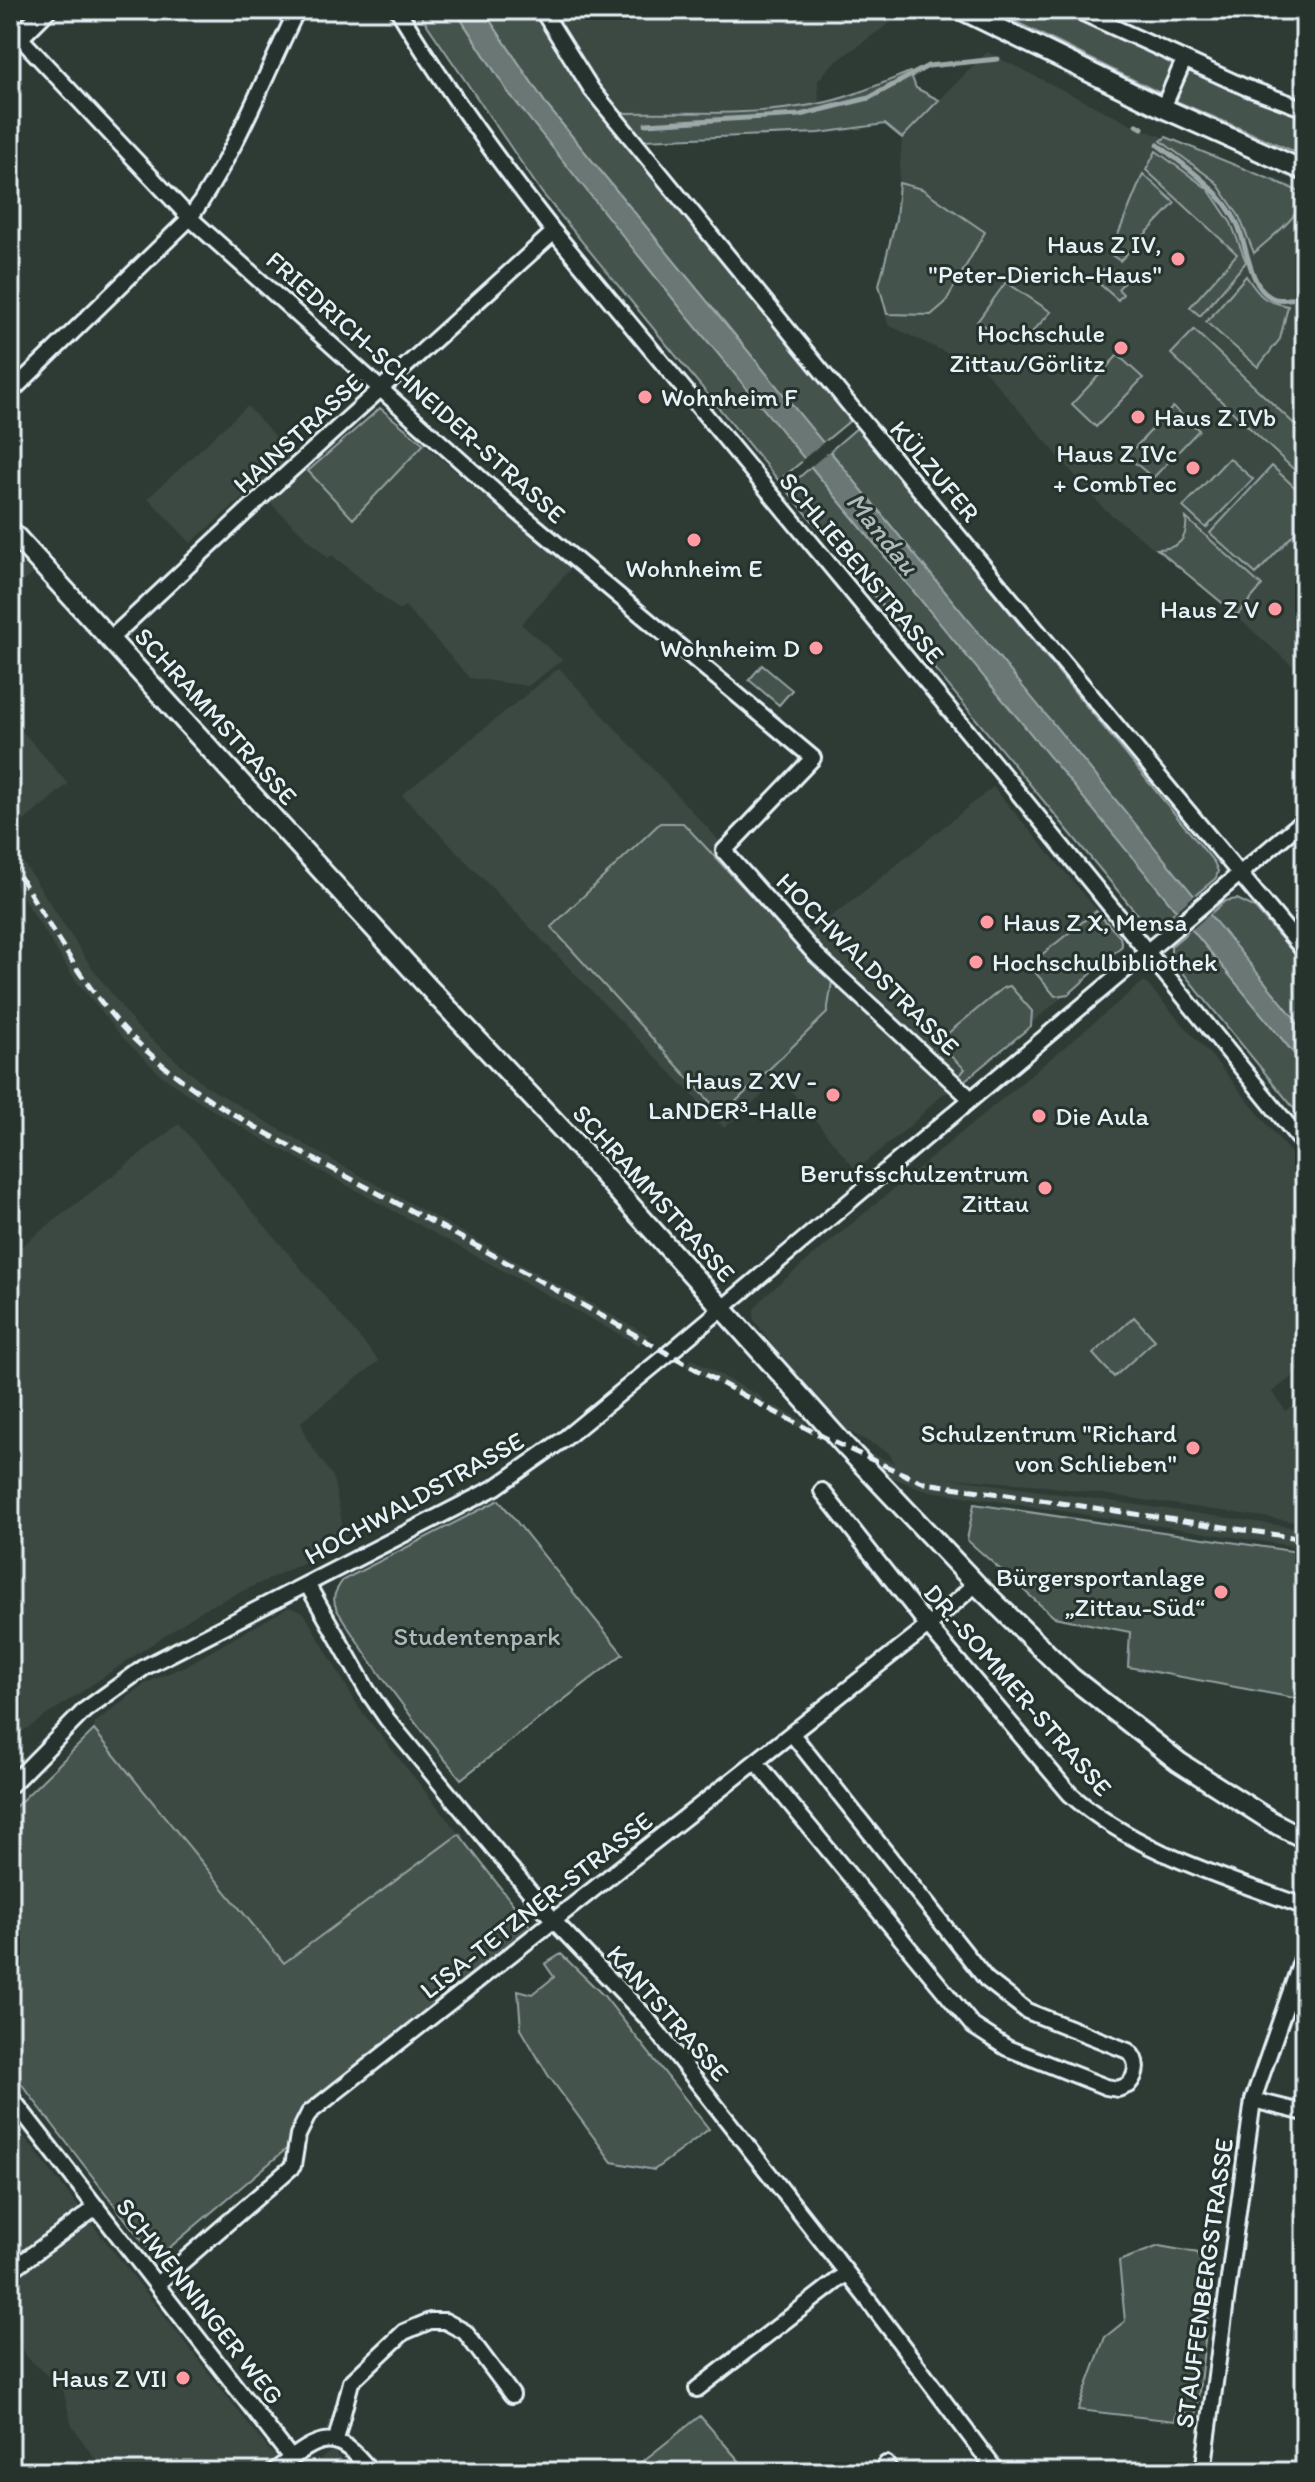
<svg xmlns="http://www.w3.org/2000/svg" width="1315" height="2482" viewBox="0 0 1315 2482" font-family="Itim,sans-serif">
  <style>
    .built { fill: #3b4843 }
    .green { fill: #45524e; stroke: #96a2a3; stroke-width: 2 }
    .water { fill: #6b7775; stroke: #9da8a9; stroke-width: 2 }
    .pier { fill: #2e3b35 }
    .lines { fill: none; stroke-linecap: round; stroke-linejoin: round }
    .stream { stroke: #9da8a9; stroke-width: 5 }
    .minor-casing { stroke: #e8f1f8; stroke-width: 20 }
    .major-casing { stroke: #e8f1f8; stroke-width: 24 }
    .minor { stroke: #26332d; stroke-width: 14 }
    .major { stroke: #26332d; stroke-width: 18 }
    .rail { stroke: #e8f1f8; stroke-width: 5; stroke-dasharray: 12 6; stroke-linecap: butt }
    .poi-dot { fill: #ff9aa2; stroke: #26332d; stroke-width: 3 }
    .labels { text-anchor: middle; stroke-width: 6; stroke-linejoin: round; paint-order: stroke }
    .poi-label { font-size: 26px; fill: #e8f1f8; stroke: #26332d; text-anchor: end }
    .street-label { font-size: 26px; fill: #e8f1f8; stroke: #26332d }
    .park-label { font-size: 26px; fill: #afb9bc; stroke: #26332d }
    .water-label { font-size: 28px; font-style: italic; fill: #b0babd; stroke: #26332d }
  </style>
  <rect width="100%" height="100%" fill="#2e3b35"/>
  <filter id="ink" filterUnits="userSpaceOnUse"><feTurbulence type="fractalNoise" baseFrequency=".0125" numOctaves="2"/><feDisplacementMap in="SourceGraphic" scale="16" xChannelSelector="R" yChannelSelector="G"/><feConvolveMatrix kernelMatrix="1 2 1 2 8 2 1 2 1" color-interpolation-filters="sRGB"/></filter>
  <g filter="url(#ink)">
    <path class="built" d="M547,10H908L830,66L818,81L819,104L773,110L621,113Z
      M987,52L1134,126L1305,190V660L1296,669L1205,589L1103,508L985,371L888,325L879,285L896,219L902,138Z
      M247,406L353,519L424,444L498,508L572,567L521,624L562,660L528,686L470,678L405,606L399,610L332,555L328,558L254,488L191,543L148,498Z
      M10,550L33,574L10,594Z
      M559,668L806,934L847,905L993,787L1120,937L1122,946L952,1091L941,1095L910,1126L856,1170L781,1079L724,1128L402,795Z
      M10,717L68,784L10,833Z
      M10,842L92,968L137,1027L206,1086L318,1152L648,1335L639,1345L255,1135L196,1100L161,1075L124,1039L74,978L10,877Z
      M1144,981L1215,1060L1305,1171V1367L1272,1392L1286,1411L1305,1397V1523L1032,1484L949,1478L1305,1529V1548L924,1490L883,1474L867,1453L895,1463L888,1452L848,1431L785,1362L754,1320V1309L766,1295Z
      M179,1124L379,1361L301,1422L306,1438L333,1477L346,1543L204,1609L10,1740V1255Z
      M692,1359L763,1398L764,1409L685,1366Z
      M773,1405L804,1421L815,1435L772,1414Z
      M289,1607L304,1613L359,1708L459,1834L285,1964L94,1730L95,1723L146,1683L185,1666Z
      M10,2119L269,2450L292,2472H104L72,2426L63,2390L27,2357L10,2324Z
      M333,2450L350,2472H303Z"/>
    <path class="green" d="M417,10H455L508,92L805,459L782,478L778,480L542,193Z
      M483,10H535L852,419L823,443L548,107Z
      M992,10H1065L1263,100L1305,116V156L1176,101Z
      M910,72L916,88L939,100L902,138L885,124L819,133L643,140L621,113C685,112 754,116 817,104C849,98 880,84 910,72Z
      M1166,137L1289,187L1305,195C1300,217 1270,238 1254,253L1239,216L1216,182L1161,141Z
      M1156,151L1208,189L1231,223L1246,262L1200,316L1190,307L1237,254L1146,170Z
      M1143,174L1175,203L1120,261L1110,254Z
      M899,183L922,189L985,232L945,303L931,315L887,314L879,285L896,219Z
      M1103,269L1118,272L1127,279L1118,289L1123,294L1118,300L1095,280Z
      M1246,276C1260,297 1263,301 1288,306L1280,339L1258,367L1206,322Z
      M1006,282L1051,312L1021,344L977,322Z
      M1194,330L1305,434V480L1171,354Z
      M1118,355L1143,378L1096,427L1072,404Z
      M1173,407L1199,430L1153,478L1127,456Z
      M380,408L424,444L353,519L308,471Z
      M858,427L1214,862L1218,871L1216,878L1193,897L830,451Z
      M1229,458L1253,479L1206,528L1183,507Z
      M1272,466L1305,497V522L1256,574L1210,533Z
      M811,467L1177,910L1156,928L1147,926L1142,920L786,489Z
      M1186,518L1262,586L1237,615L1157,549C1178,549 1188,540 1186,518Z
      M762,665L792,690L779,705L749,680Z
      M660,823H683L832,982L827,1013L722,1115L551,927Z
      M1237,899L1254,907L1305,966V1031L1209,915L1225,901Z
      M1096,911L1120,937L1122,946L1069,994L1055,996L1029,965Z
      M1192,929L1305,1067V1122L1171,958V946Z
      M1010,986L1032,1011L1031,1026L964,1081L959,1076L965,1069L936,1043L1003,988Z
      M1134,1317L1155,1340L1114,1377L1093,1354Z
      M499,1500L623,1654L461,1779C416,1725 375,1670 337,1610C331,1598 335,1591 343,1580Z
      M974,1504L1305,1553V1700L1128,1667L1130,1632L1054,1617L967,1540Z
      M94,1730L284,1963L459,1834L533,1930L311,2100L295,2122L291,2145L156,2259L10,2069V1812Z
      M561,1954L604,1996L709,2129L654,2170L612,2162L548,2075L521,2029L518,1990L533,1994L554,1977L545,1964Z
      M1159,2246L1198,2253L1211,2291L1196,2416L1177,2411L1175,2421L1078,2410L1105,2337L1125,2321L1119,2261Z
      M700,2416L749,2472H629Z"/>
    <path class="water" d="M455,10H483L548,107L1305,1031V1067L682,310L508,92Z"/>
    <path class="pier" d="M826,440L833,448L808,469L801,461Z
      M1196,894L1212,912L1189,932L1174,913Z"/>
    <g class="lines">
      <path class="stream" d="M646,124L800,115L869,98L928,66L998,59
        M1137,125L1142,128
        M1158,145C1188,168 1219,188 1237,223C1246,242 1250,286 1269,296C1280,303 1293,298 1305,296"/>
      <g class="minor-casing">
        <path id="minor" d="M398,10C445,88 498,161 554,232L1020,795L1305,1146
          M542,10L592,90L860,418L1305,952
          M1076,10L1245,87L1305,109
          M10,27L190,218L510,505L813,758L724,851L816,955L970,1098
          M1163,108L1184,60
          M10,393L190,218C235,154 263,80 297,10
          M110,639L281,479L554,232
          M822,1491L928,1626L1070,1794C1135,1852 1224,1877 1305,1907
          M307,1584L367,1690L387,1719L554,1921L647,2018L865,2296L997,2472
          M756,1762L973,2026L1007,2048L1106,2087L1118,2089L1128,2085C1138,2074 1139,2061 1128,2051L1027,2011L986,1979L792,1734
          M10,1786L85,1710L145,1667L496,1487L564,1439L669,1353L1305,819
          M10,2096L291,2458
          M1253,2100L1305,2113
          M10,2271L97,2207
          M157,2284L293,2166L298,2135L309,2113L928,1626L976,1584
          M697,2389L847,2273
          M336,2440L351,2382L404,2332L430,2321H445L465,2332L512,2395
          M886,2464L890,2472
          M273,2472C317,2439 333,2422 371,2472
          M1203,2472L1253,2100L1302,1959"/>
      </g>
      <g class="major-casing">
        <path id="major" d="M962,10L1163,108L1305,171
          M10,46L46,10
          M10,530L428,987L571,1139L847,1448L976,1584L1071,1677L1179,1762L1271,1821L1305,1839"/>
      </g>
      <use href="#minor" class="minor"/>
      <use href="#major" class="major"/>
      <path class="rail" d="M10,861C52,927 89,1001 148,1052C196,1096 253,1126 310,1157C378,1193 446,1229 513,1266C649,1341 782,1424 925,1483L1305,1539"/>
    </g>
  </g>
  <g class="poi-dot">
    <circle cx="1178" cy="259" r="8"/>
    <circle cx="1121" cy="348" r="8"/>
    <circle cx="645" cy="397" r="8"/>
    <circle cx="1138" cy="417" r="8"/>
    <circle cx="1193" cy="468" r="8"/>
    <circle cx="694" cy="540" r="8"/>
    <circle cx="1275" cy="609" r="8"/>
    <circle cx="816" cy="648" r="8"/>
    <circle cx="987" cy="922" r="8"/>
    <circle cx="976" cy="962" r="8"/>
    <circle cx="833" cy="1095" r="8"/>
    <circle cx="1039" cy="1116" r="8"/>
    <circle cx="1045" cy="1188" r="8"/>
    <circle cx="1193" cy="1448" r="8"/>
    <circle cx="1221" cy="1592" r="8"/>
    <circle cx="183" cy="2378" r="8"/>
  </g>
  <g class="labels">
    <g class="poi-label">
      <text x="1162" y="253">Haus Z IV,<tspan x="1162" dy="30">"Peter-Dierich-Haus"</tspan></text>
      <text x="1105" y="342">Hochschule<tspan x="1105" dy="30">Zittau/Görlitz</tspan></text>
      <text x="661" y="406" text-anchor="start">Wohnheim F</text>
      <text x="1154" y="426" text-anchor="start">Haus Z IVb</text>
      <text x="1177" y="462">Haus Z IVc<tspan x="1177" dy="30">+ CombTec</tspan></text>
      <text x="694" y="577" text-anchor="middle">Wohnheim E</text>
      <text x="1259" y="618">Haus Z V</text>
      <text x="800" y="657">Wohnheim D</text>
      <text x="1003" y="931" text-anchor="start">Haus Z X, Mensa</text>
      <text x="992" y="971" text-anchor="start">Hochschulbibliothek</text>
      <text x="817" y="1089">Haus Z XV -<tspan x="817" dy="30">LaNDER³-Halle</tspan></text>
      <text x="1055" y="1125" text-anchor="start">Die Aula</text>
      <text x="1029" y="1182">Berufsschulzentrum<tspan x="1029" dy="30">Zittau</tspan></text>
      <text x="1177" y="1442">Schulzentrum "Richard<tspan x="1177" dy="30">von Schlieben"</tspan></text>
      <text x="1205" y="1586">Bürgersportanlage<tspan x="1205" dy="30">„Zittau-Süd“</tspan></text>
      <text x="167" y="2387">Haus Z VII</text>
    </g>
    <g class="street-label">
      <text transform="translate(416 387) rotate(42)" y="9">FRIEDRICH-SCHNEIDER-STRASSE</text>
      <text transform="translate(298 433) rotate(-42)" y="9">HAINSTRASSE</text>
      <text transform="translate(935 471) rotate(50)" y="9">KÜLZUFER</text>
      <text transform="translate(862 568) rotate(50)" y="9">SCHLIEBENSTRASSE</text>
      <text transform="translate(216 716) rotate(48)" y="9">SCHRAMMSTRASSE</text>
      <text transform="translate(868 964) rotate(45)" y="9">HOCHWALDSTRASSE</text>
      <text transform="translate(654 1193) rotate(48)" y="9">SCHRAMMSTRASSE</text>
      <text transform="translate(414 1498) rotate(-29)" y="9">HOCHWALDSTRASSE</text>
      <text transform="translate(1018 1690) rotate(49)" y="9">DR.-SOMMER-STRASSE</text>
      <text transform="translate(536 1905) rotate(-38)" y="9">LISA-TETZNER-STRASSE</text>
      <text transform="translate(668 2013) rotate(49)" y="9">KANTSTRASSE</text>
      <text transform="translate(1204 2283) rotate(-82)" y="9">STAUFFENBERGSTRASSE</text>
      <text transform="translate(200 2301) rotate(52)" y="9">SCHWENNINGER WEG</text>
    </g>
    <g class="park-label">
      <text x="477" y="1645">Studentenpark</text>
    </g>
    <g class="water-label">
      <text transform="translate(883 533) rotate(51)" y="10">Mandau</text>
    </g>
  </g>
  <rect width="1315" height="2482" fill="none" stroke="#26332d" stroke-width="40"/>
  <rect x="20" y="20" width="1275" height="2442" fill="none" stroke="#e8f1f8" stroke-width="3" filter="url(#ink)"/>
</svg>
